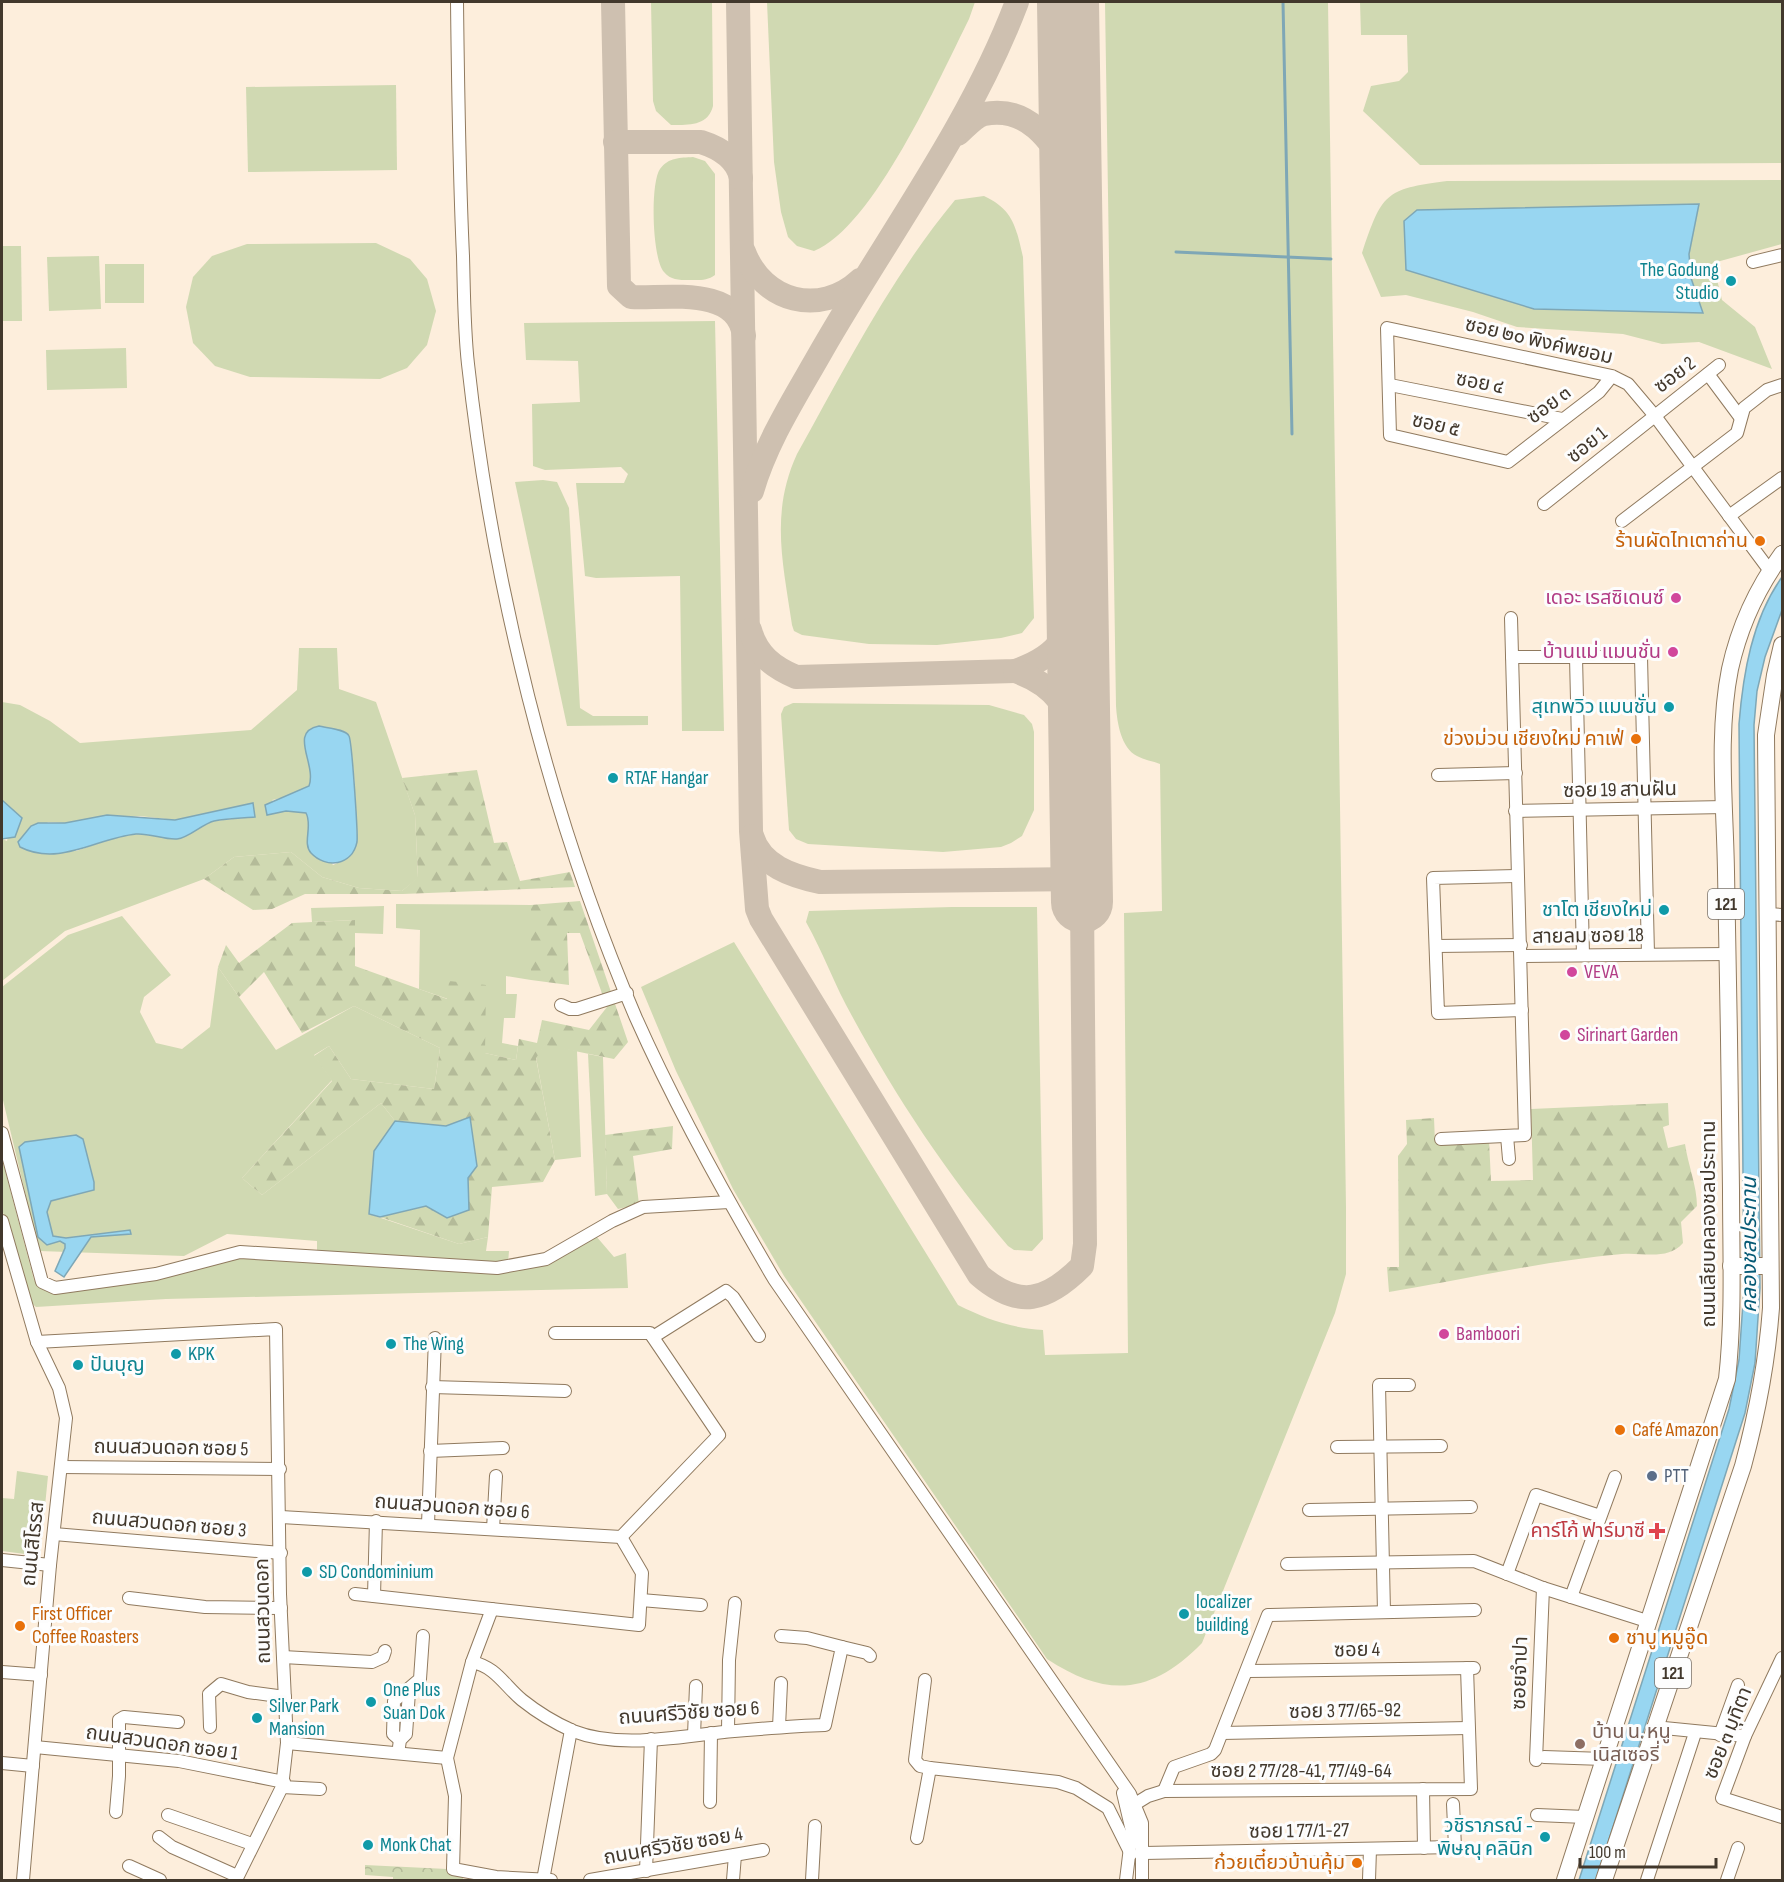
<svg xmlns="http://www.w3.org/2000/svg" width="1784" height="1882" viewBox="0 0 1784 1882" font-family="'Sofia Sans Condensed','Noto Sans Thai',sans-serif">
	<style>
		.green { fill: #d0d9b2; fill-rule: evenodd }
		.forest { fill: url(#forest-firs) }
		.park { fill: url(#park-crowns) }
		.water { fill: #98d6f1; stroke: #7ea7b6; stroke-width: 1.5 }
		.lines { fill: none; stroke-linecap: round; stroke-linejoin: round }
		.stream { stroke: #7ea7b6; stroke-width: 3 }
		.taxiway { stroke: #cec0b0; stroke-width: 24 }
		.runway { stroke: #cec0b0; stroke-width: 62 }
		.minor-casing { stroke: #907a5f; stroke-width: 14 }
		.major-casing { stroke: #907a5f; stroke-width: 18 }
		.minor { stroke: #fff; stroke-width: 12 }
		.major { stroke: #fff; stroke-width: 16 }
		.culture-dot { fill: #0f9aa8; stroke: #fdfdfd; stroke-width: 2 }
		.food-dot { fill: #e8710a; stroke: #fdfdfd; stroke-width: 2 }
		.hotel-dot { fill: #d1479c; stroke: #fdfdfd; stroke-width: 2 }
		.service-dot { fill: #5c6f8a; stroke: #fdfdfd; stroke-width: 2 }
		.health-dot { fill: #e0444e; stroke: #fdfdfd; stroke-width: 2 }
		.education-dot { fill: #8d6e63; stroke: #fdfdfd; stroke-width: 2 }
		.labels { text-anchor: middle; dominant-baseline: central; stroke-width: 6; stroke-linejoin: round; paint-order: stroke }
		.shield { fill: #fdfdfd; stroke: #7a736b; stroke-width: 1.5 }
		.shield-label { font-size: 18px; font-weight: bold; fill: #42382c }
		.culture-label { font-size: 20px; fill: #0d838f; stroke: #fdfdfd; text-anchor: start }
		.street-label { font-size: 20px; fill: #42382c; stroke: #fdfdfd }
		.food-label { font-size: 20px; fill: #c56008; stroke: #fdfdfd; text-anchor: end }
		.hotel-label { font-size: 20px; fill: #b23c85; stroke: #fdfdfd; text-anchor: start }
		.service-label { font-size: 20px; fill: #4e5e75; stroke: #fdfdfd; text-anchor: start }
		.health-label { font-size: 20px; fill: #be3a42; stroke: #fdfdfd; text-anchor: end }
		.education-label { font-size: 20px; fill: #785e54; stroke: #fdfdfd; text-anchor: start }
		.water-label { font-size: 21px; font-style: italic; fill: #065a75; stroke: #fdfdfd }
	</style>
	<defs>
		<pattern id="forest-firs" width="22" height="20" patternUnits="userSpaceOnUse" patternTransform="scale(1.5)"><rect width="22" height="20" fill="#d0d9b2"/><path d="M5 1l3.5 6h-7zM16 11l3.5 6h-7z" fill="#b4bb99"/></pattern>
		<pattern id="park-crowns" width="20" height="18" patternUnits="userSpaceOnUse" patternTransform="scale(1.5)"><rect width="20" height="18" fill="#d0d9b2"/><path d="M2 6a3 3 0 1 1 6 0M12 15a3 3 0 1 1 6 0" fill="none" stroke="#b4bb99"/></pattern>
	</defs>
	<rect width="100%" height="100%" fill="#fdeedc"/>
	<g class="green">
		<path d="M651,2h61l1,104c-5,20 -24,19 -42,19l-15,-14 -3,-10z"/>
		<path d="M767,2h208l-6,17c-29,58 -96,209 -155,232l-17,-5 -9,-9 -7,-25 -7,-50z"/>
		<path d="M1105,2h223l18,1205v67l-11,39 -133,330c-50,51 -94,56 -155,16l-263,-383 -51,-87 -57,-118 -35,-84 93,-45 224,363c28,14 53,23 85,25l2,25 83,-2 -4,-440 38,-2 -2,-147c-7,-3 -16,-4 -23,-8 -16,-8 -20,-34 -21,-50z"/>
		<polygon points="1360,2 1782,2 1782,163 1420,165 1363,111 1371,86 1399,81 1408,72 1407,35 1361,35"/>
		<polygon points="396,85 397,170 248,172 246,87"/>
		<path d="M693,157l12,4 10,13v101c-8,6 -16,5 -26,5 -11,0 -18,0 -25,-8 -12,-13 -14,-89 -4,-103 9,-12 20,-11 33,-12z"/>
		<path d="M1782,180v64l-69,19 9,37 33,27 17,42 -73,-27 -37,2 -39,-10 -106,-7 -44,-15 -67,-17 -25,2 -19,-44c20,-59 22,-64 85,-72zM1698,204l-9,50 2,24 11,35 -168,-4 -128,-39 -2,-48z"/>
		<path d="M984,196c30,14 32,32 39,61l11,361 -12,15 -21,5 -64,7 -68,-1 -67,-9 -8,-4 -2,-6c-9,-62 -22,-112 5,-171 48,-86 94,-177 158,-254z"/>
		<polygon points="376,243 410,259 427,279 436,311 427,345 407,368 380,379 250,377 215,366 193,343 186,307 193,277 212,256 247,244"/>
		<polygon points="2,246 21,246 22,321 2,321"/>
		<polygon points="99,256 101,309 49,311 47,257"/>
		<rect x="105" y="264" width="39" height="39"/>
		<polygon points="715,321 724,731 682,731 680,576 596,578 585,576 576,483 624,483 628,474 621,467 545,470 533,466 532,404 580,402 578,361 526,360 524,323"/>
		<polygon points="126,348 127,388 47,390 46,350"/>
		<polygon points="543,480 557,482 569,508 580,708 593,716 648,716 648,725 567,726 515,482"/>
		<path d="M299,648h38l2,41 37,13 39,113 3,63 -16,13 -43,-3 -37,-11 -31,-25 -57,5 -30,22 -139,52 -63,50v-142l5,2 6,-28 -11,-13v-98l18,3 30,16 30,22 171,-13 46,-40zM319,726l25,5 5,6 5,37 3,59 -5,20 -8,7 -11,5 -24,-35v-10l-3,-7 -20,-2 -14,-11 18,-4 19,-10 3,-9 -3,-14zM253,803l2,14 -42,4 -35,18 -40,-5 -18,2 -44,15 -29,-29 18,1 75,-7 35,4z"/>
		<polygon points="793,703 989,705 1024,715 1032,724 1034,732 1034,810 1022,836 1011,843 1001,847 943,852 808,844 796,839 789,830 781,714 784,707"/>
		<polygon points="396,904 531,905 531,980 506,976 506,994 517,994 515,1018 504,1018 502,1043 518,1046 516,1060 485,1053 448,999 419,989 420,930 396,928"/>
		<polygon points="384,906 383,934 355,933 355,920 312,922 311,908"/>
		<path d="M952,907h85l6,332 -11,12 -18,-1 -6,-4c-60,-70 -112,-149 -156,-230 -17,-30 -29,-64 -46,-94l3,-11z"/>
		<polygon points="122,916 171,975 144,997 140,1012 156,1043 182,1049 210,1027 218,967 276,1050 354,1006 440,1048 434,1089 351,1079 329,1046 314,1055 332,1080 242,1178 262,1195 381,1103 395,1121 374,1151 369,1214 459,1244 488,1237 486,1251 509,1251 508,1263 317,1251 317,1241 227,1234 184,1256 39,1251 2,1096 2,987 68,935"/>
		<polygon points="545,1044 577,1051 581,1157 555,1160 536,1057"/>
		<polygon points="588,1054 603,1057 607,1194 595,1196"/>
		<polygon points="2,1159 34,1280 43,1289 225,1257 501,1271 596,1236 614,1257 626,1253 628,1288 166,1299 36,1307 28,1300 2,1209"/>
		<polygon points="17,1471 48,1476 40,1556 2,1551 2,1498 14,1499"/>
	</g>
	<g class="forest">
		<polygon points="477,770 494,843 507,842 520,881 570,872 575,887 403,894 305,894 272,909 253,910 204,879 234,857 291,852 322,877 359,888 402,891 418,877 415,815 402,778"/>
		<polygon points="580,901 628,1042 614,1059 545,1045 536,1058 555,1160 543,1182 492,1187 488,1237 459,1244 380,1217 427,1206 447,1218 468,1178 470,1117 446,1126 395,1121 381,1103 262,1195 242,1178 332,1081 314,1056 329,1046 351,1079 434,1089 440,1048 354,1006 302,1033 264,972 239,997 218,967 226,945 239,963 292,923 355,920 355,966 447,999 449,981 486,985 485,1053 516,1060 519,1039 537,1043 542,1020 589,1030 607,1007 580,933 567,933 569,985 531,980 531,905"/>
		<path d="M1668,1103l1,22 -6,2 5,21 17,-4c3,21 12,42 12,62l-16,16 2,21c-15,18 -41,9 -61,11 -78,7 -156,25 -233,38l-2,-25h12l-1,-111 9,-12 -1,-24 28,-2 1,24 54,-2 2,41 42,-1 -2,-71z"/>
		<polygon points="673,1126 672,1149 633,1156 639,1204 618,1209 607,1194 605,1135"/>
	</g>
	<polygon class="park" points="365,1865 447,1869 463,1874 463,1880 393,1880 393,1877 365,1875"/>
	<g class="water">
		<polygon points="1699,204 1689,254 1691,278 1703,313 1534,309 1406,270 1404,221 1417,210"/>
		<path d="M1782,577v33l-17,47 -8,34 -3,34 6,563 -5,75 -10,50 -149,467h-17l150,-471 10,-49 5,-72 -5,-564c4,-50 13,-105 43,-147z"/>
		<path d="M319,726c8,2 27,3 30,10 3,6 9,98 8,106 -5,24 -31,27 -46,11 -9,-10 2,-27 -5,-40l-20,-2 -19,4 -2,-10 44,-19c8,-22 -21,-54 10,-60z"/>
		<polygon points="2,800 22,818 15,837 2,839"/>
		<path d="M253,803l2,14c-13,1 -28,1 -41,4 -12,3 -25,17 -37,18 -13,1 -27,-6 -41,-5 -39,4 -77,33 -116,13l-2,-5 13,-16 7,-3h27l42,-8 68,5z"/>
		<polygon points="470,1117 477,1166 468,1178 469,1210 447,1218 426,1206 380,1217 369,1214 374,1151 395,1121 446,1126"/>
		<polygon points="76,1135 83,1139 94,1182 94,1190 51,1201 47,1212 53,1236 66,1238 130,1230 131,1234 91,1237 64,1277 55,1271 65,1248 65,1244 60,1241 47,1245 38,1237 19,1147 25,1142"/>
	</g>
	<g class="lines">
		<g class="stream">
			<polyline points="1283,2 1292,434"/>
			<polyline points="1176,252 1331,259"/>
		</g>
		<g class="taxiway">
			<path d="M613,2l6,284 12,11c34,2 107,-12 113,39"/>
			<path d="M738,2l13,829 6,78 4,10 218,356c40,35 68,26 103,-9l3,-22 -3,-342"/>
			<path d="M958,134c7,-6 17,-18 26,-20 45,-9 67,28 87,60"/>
			<path d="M615,142h86c19,6 36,16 40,36"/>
			<path d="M744,252c19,50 76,65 116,28"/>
			<path d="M752,491c15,-51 44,-95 70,-141 66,-115 148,-224 195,-348"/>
			<path d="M750,630c7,25 23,37 46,47l219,-6c47,-16 54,-36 62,-82"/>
			<path d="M1015,671c41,14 56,39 65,80"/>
			<path d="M752,836c9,30 40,40 68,46l262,-3"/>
		</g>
		<polyline class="runway" points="1068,2 1082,902"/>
		<defs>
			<g id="minor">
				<path d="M457,2c1,84 2,169 6,254 1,36 1,72 5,108 24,218 81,452 168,654 40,90 88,176 138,261l356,515 12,29v57"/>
				<polyline points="1753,262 1782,255"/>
				<polyline points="1708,374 1740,417"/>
				<polyline points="1612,376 1599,392 1508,462 1390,435 1387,328 1612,376 1628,384 1655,416 1770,571"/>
				<polyline points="1390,385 1562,419"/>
				<polyline points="1544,504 1719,365"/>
				<polyline points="1729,516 1782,478"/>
				<polyline points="1622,521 1737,433 1744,408 1767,390 1782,385"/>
				<polyline points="1512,657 1641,657 1648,954"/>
				<polyline points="1576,657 1583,955"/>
				<polyline points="1438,775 1516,773"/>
				<polyline points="1515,811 1725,807"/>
				<polyline points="1516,876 1433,878 1438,1013 1522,1010"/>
				<polyline points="1768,914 1782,915"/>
				<polyline points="1436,946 1521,945"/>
				<polyline points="1521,956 1727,954"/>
				<polyline points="561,1005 570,1009 577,1009 627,993"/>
				<polyline points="2,1133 42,1282 55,1288 156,1274 240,1252 497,1268 546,1259 612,1221 643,1207 729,1202"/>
				<polyline points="1507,1136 1509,1159"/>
				<polyline points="1441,1139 1525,1135 1511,618"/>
				<polyline points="2,1221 37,1342 59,1388 66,1418 50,1565 23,1880"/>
				<polyline points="555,1333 650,1333 719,1435 621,1537"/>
				<polyline points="653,1337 726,1291 733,1297 759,1336"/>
				<polyline points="37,1342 276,1329 280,1594 287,1743 282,1787 236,1880"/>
				<polyline points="432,1387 565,1391"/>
				<polyline points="1337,1447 1441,1446"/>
				<polyline points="430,1451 503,1448"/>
				<polyline points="61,1467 280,1469"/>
				<polyline points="1309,1510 1471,1507"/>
				<polyline points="281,1517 621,1537"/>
				<polyline points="428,1524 435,1338"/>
				<polyline points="493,1529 496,1476"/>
				<polyline points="54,1534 281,1553"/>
				<polyline points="2,1560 50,1565"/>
				<polyline points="1287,1564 1474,1561 1543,1588 1650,1622"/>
				<polyline points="1507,1574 1536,1495 1600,1516"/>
				<polyline points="355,1594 639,1625 642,1573 621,1537"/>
				<polyline points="374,1596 376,1521"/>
				<polyline points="1571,1597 1615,1477"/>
				<polyline points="129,1598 205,1607 281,1608"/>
				<polyline points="641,1600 701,1605"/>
				<polyline points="492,1609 472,1662 447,1758 455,1796 453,1869 496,1877 551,1880"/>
				<polyline points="1384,1612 1379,1385 1409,1385"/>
				<polyline points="842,1647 867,1653 870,1656"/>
				<polyline points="283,1657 372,1662 383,1657 385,1651"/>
				<polyline points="1782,1658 1745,1736 1722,1798 1782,1817"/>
				<path d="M472,1662c24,5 32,23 50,38 15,12 33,23 51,31 46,18 103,6 151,1 34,-3 67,-6 101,-7l17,-78 -35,-9 -26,-2"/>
				<polyline points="1248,1671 1474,1668"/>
				<polyline points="2,1672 41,1675"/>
				<polyline points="925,1680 915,1760 920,1766 930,1768"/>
				<polyline points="210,1727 209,1694 221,1684 248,1692 285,1697"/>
				<polyline points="779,1727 781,1683"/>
				<polyline points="1654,1727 1745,1736"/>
				<polyline points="728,1731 729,1660 735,1603"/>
				<polyline points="1222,1733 1468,1728"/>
				<polyline points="694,1735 696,1686"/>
				<polyline points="1720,1735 1738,1685"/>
				<polyline points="400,1740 393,1734 394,1701 420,1679 423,1636"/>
				<polyline points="287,1743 447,1758"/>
				<polyline points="35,1747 179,1761 284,1782"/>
				<polyline points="399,1747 400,1740 406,1734 409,1692"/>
				<polyline points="1544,1757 1604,1759"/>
				<polyline points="1536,1760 1543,1588"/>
				<polyline points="2,1763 33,1766"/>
				<polyline points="282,1787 320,1789"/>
				<polyline points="1423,1789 1424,1848"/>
				<polyline points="1164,1791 1174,1767 1211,1754 1215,1750 1268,1615 1475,1610"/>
				<polyline points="1123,1793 1132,1831 1126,1880"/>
				<polyline points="710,1802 711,1733"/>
				<polyline points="1135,1804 1148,1796 1164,1791 1471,1789 1467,1668"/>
				<polyline points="116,1812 119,1776 119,1720 124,1717 178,1722"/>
				<polyline points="168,1815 252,1844"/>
				<polyline points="1537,1815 1585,1817"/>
				<polyline points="159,1837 172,1847 237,1876"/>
				<polyline points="917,1838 930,1768 1058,1782 1076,1788 1108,1808 1131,1854"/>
				<polyline points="1144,1853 1455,1847 1453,1804"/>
				<polyline points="129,1866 160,1880"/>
				<polyline points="646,1871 651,1739"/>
				<polyline points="543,1880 571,1730"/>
				<polyline points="590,1880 763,1850"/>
				<polyline points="733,1880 735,1855"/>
				<polyline points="812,1880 815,1826"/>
				<polyline points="1369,1880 1370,1849"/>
				<polyline points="1647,1880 1695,1733"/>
				<polyline points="1727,1880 1738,1848"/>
			</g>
			<g id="major">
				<polyline points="1731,1266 1770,1266"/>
				<path d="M1565,1880l162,-501c7,-63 4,-127 4,-190 -1,-106 -3,-211 -5,-317 -1,-66 -9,-138 4,-203 9,-41 28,-82 52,-115"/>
				<path d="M1604,1880l139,-414c14,-52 24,-103 28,-158l-5,-573 9,-60 7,-30"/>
			</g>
		</defs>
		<use href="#minor" class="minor-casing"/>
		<use href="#major" class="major-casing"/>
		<use href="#minor" class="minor"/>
		<use href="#major" class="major"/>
	</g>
	<g class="culture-dot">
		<circle cx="1731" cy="281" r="6"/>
		<circle cx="1669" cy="707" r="6"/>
		<circle cx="613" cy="778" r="6"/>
		<circle cx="1664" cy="910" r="6"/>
		<circle cx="391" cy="1344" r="6"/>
		<circle cx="176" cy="1354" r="6"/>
		<circle cx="78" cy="1365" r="6"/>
		<circle cx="307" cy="1572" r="6"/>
		<circle cx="1184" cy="1614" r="6"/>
		<circle cx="371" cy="1702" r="6"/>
		<circle cx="257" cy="1718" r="6"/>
		<circle cx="1545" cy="1837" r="6"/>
		<circle cx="368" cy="1845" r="6"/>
	</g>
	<g class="food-dot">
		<circle cx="1760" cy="541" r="6"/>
		<circle cx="1636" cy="739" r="6"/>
		<circle cx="1620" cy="1430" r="6"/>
		<circle cx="20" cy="1626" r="6"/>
		<circle cx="1614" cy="1638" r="6"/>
		<circle cx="1357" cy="1863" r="6"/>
	</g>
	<g class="hotel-dot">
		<circle cx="1676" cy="598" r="6"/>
		<circle cx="1673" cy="652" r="6"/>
		<circle cx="1572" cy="972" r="6"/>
		<circle cx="1565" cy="1035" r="6"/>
		<circle cx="1444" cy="1334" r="6"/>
	</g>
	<circle class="service-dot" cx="1652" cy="1476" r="6"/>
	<path class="health-dot" d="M1654 1522h6v6h6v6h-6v6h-6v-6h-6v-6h6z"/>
	<circle class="education-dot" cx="1580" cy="1744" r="6"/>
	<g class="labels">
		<g class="shield">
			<rect x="1708" y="889" width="36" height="30" rx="4.5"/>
			<rect x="1655" y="1658" width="36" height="30" rx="4.5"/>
		</g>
		<g class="shield-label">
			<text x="1726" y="904">121</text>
			<text x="1673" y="1673">121</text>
		</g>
		<g class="culture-label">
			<text x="1719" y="270" text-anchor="end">The Godung<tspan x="1719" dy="23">Studio</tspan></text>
			<text x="1657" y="707" text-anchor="end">สุเทพวิว แมนชั่น</text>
			<text x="625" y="778">RTAF Hangar</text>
			<text x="1652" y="910" text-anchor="end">ชาโต เชียงใหม่</text>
			<text x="403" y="1344">The Wing</text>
			<text x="188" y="1354">KPK</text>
			<text x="90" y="1365">ปันบุญ</text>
			<text x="319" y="1572">SD Condominium</text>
			<text x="1196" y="1602">localizer<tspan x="1196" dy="23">building</tspan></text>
			<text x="383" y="1690">One Plus<tspan x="383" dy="23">Suan Dok</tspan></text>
			<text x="269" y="1706">Silver Park<tspan x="269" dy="23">Mansion</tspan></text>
			<text x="1533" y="1826" text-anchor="end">วชิราภรณ์ -<tspan x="1533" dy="23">พิษณุ คลินิก</tspan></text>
			<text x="380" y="1845">Monk Chat</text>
		</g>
		<g class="street-label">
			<text transform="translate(1539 341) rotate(13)">ซอย ๒๐ พิงค์พยอม</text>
			<text transform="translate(1675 375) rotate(-38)">ซอย 2</text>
			<text transform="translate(1480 383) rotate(11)">ซอย ๔</text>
			<text transform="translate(1549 405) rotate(-37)">ซอย ๓</text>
			<text transform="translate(1436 425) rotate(13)">ซอย ๕</text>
			<text transform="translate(1587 445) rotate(-39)">ซอย 1</text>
			<text transform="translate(1620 790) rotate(-1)">ซอย 19 สานฝัน</text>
			<text transform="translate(1588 936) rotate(-1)">สายลม ซอย 18</text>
			<text transform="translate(1709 1224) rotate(-90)">ถนนเลียบคลองชลประทาน</text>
			<text transform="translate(171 1448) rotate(1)">ถนนสวนดอก ซอย 5</text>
			<text transform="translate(452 1507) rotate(4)">ถนนสวนดอก ซอย 6</text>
			<text transform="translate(169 1524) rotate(5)">ถนนสวนดอก ซอย 3</text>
			<text transform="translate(33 1544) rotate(-84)">ถนนสิโรรส</text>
			<text transform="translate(263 1611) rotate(-91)">ถนนสวนดอก</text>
			<text transform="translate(1357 1650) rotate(-1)">ซอย 4</text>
			<text transform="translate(1520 1673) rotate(-88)">ซอยจำปา</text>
			<text transform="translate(1345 1711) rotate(-1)">ซอย 3 77/65-92</text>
			<text transform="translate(689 1713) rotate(-4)">ถนนศรีวิชัย ซอย 6</text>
			<text transform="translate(1728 1733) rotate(-68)">ซอย ๓ มุทิตา</text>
			<text transform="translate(162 1743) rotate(8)">ถนนสวนดอก ซอย 1</text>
			<text x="1301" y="1771">ซอย 2 77/28-41, 77/49-64</text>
			<text transform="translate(1299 1831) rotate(-1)">ซอย 1 77/1-27</text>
			<text transform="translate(673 1846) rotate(-10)">ถนนศรีวิชัย ซอย 4</text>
		</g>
		<g class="food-label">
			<text x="1748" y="541">ร้านผัดไทเตาถ่าน</text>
			<text x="1624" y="739">ข่วงม่วน เชียงใหม่ คาเฟ่</text>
			<text x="1632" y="1430" text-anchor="start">Café Amazon</text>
			<text x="32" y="1614" text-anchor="start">First Officer<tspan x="32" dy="23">Coffee Roasters</tspan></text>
			<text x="1626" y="1638" text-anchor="start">ชาบู หมูอู๊ด</text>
			<text x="1345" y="1863">ก๋วยเตี๋ยวบ้านคุ้ม</text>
		</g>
		<g class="hotel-label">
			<text x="1664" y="598" text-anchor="end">เดอะ เรสซิเดนซ์</text>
			<text x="1661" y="652" text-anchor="end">บ้านแม่ แมนชั่น</text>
			<text x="1584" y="972">VEVA</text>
			<text x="1577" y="1035">Sirinart Garden</text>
			<text x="1456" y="1334">Bamboori</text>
		</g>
		<g class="service-label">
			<text x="1664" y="1476">PTT</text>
		</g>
		<g class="health-label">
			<text x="1645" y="1531">คาร์โก้ ฟาร์มาซี</text>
		</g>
		<g class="education-label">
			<text x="1592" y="1732">บ้าน น. หนู<tspan x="1592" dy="23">เนิสเซอรี่</tspan></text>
		</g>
		<g class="water-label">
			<text transform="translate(1749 1245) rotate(-90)">คลองชลประทาน</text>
		</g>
	</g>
	<rect width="1784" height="1882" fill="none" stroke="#42382c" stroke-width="6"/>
	<path d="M1580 1858v9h136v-9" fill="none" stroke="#42382c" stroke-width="3"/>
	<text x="1589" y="1858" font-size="18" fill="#42382c" stroke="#fdfdfd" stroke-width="4.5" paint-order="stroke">100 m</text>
</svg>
